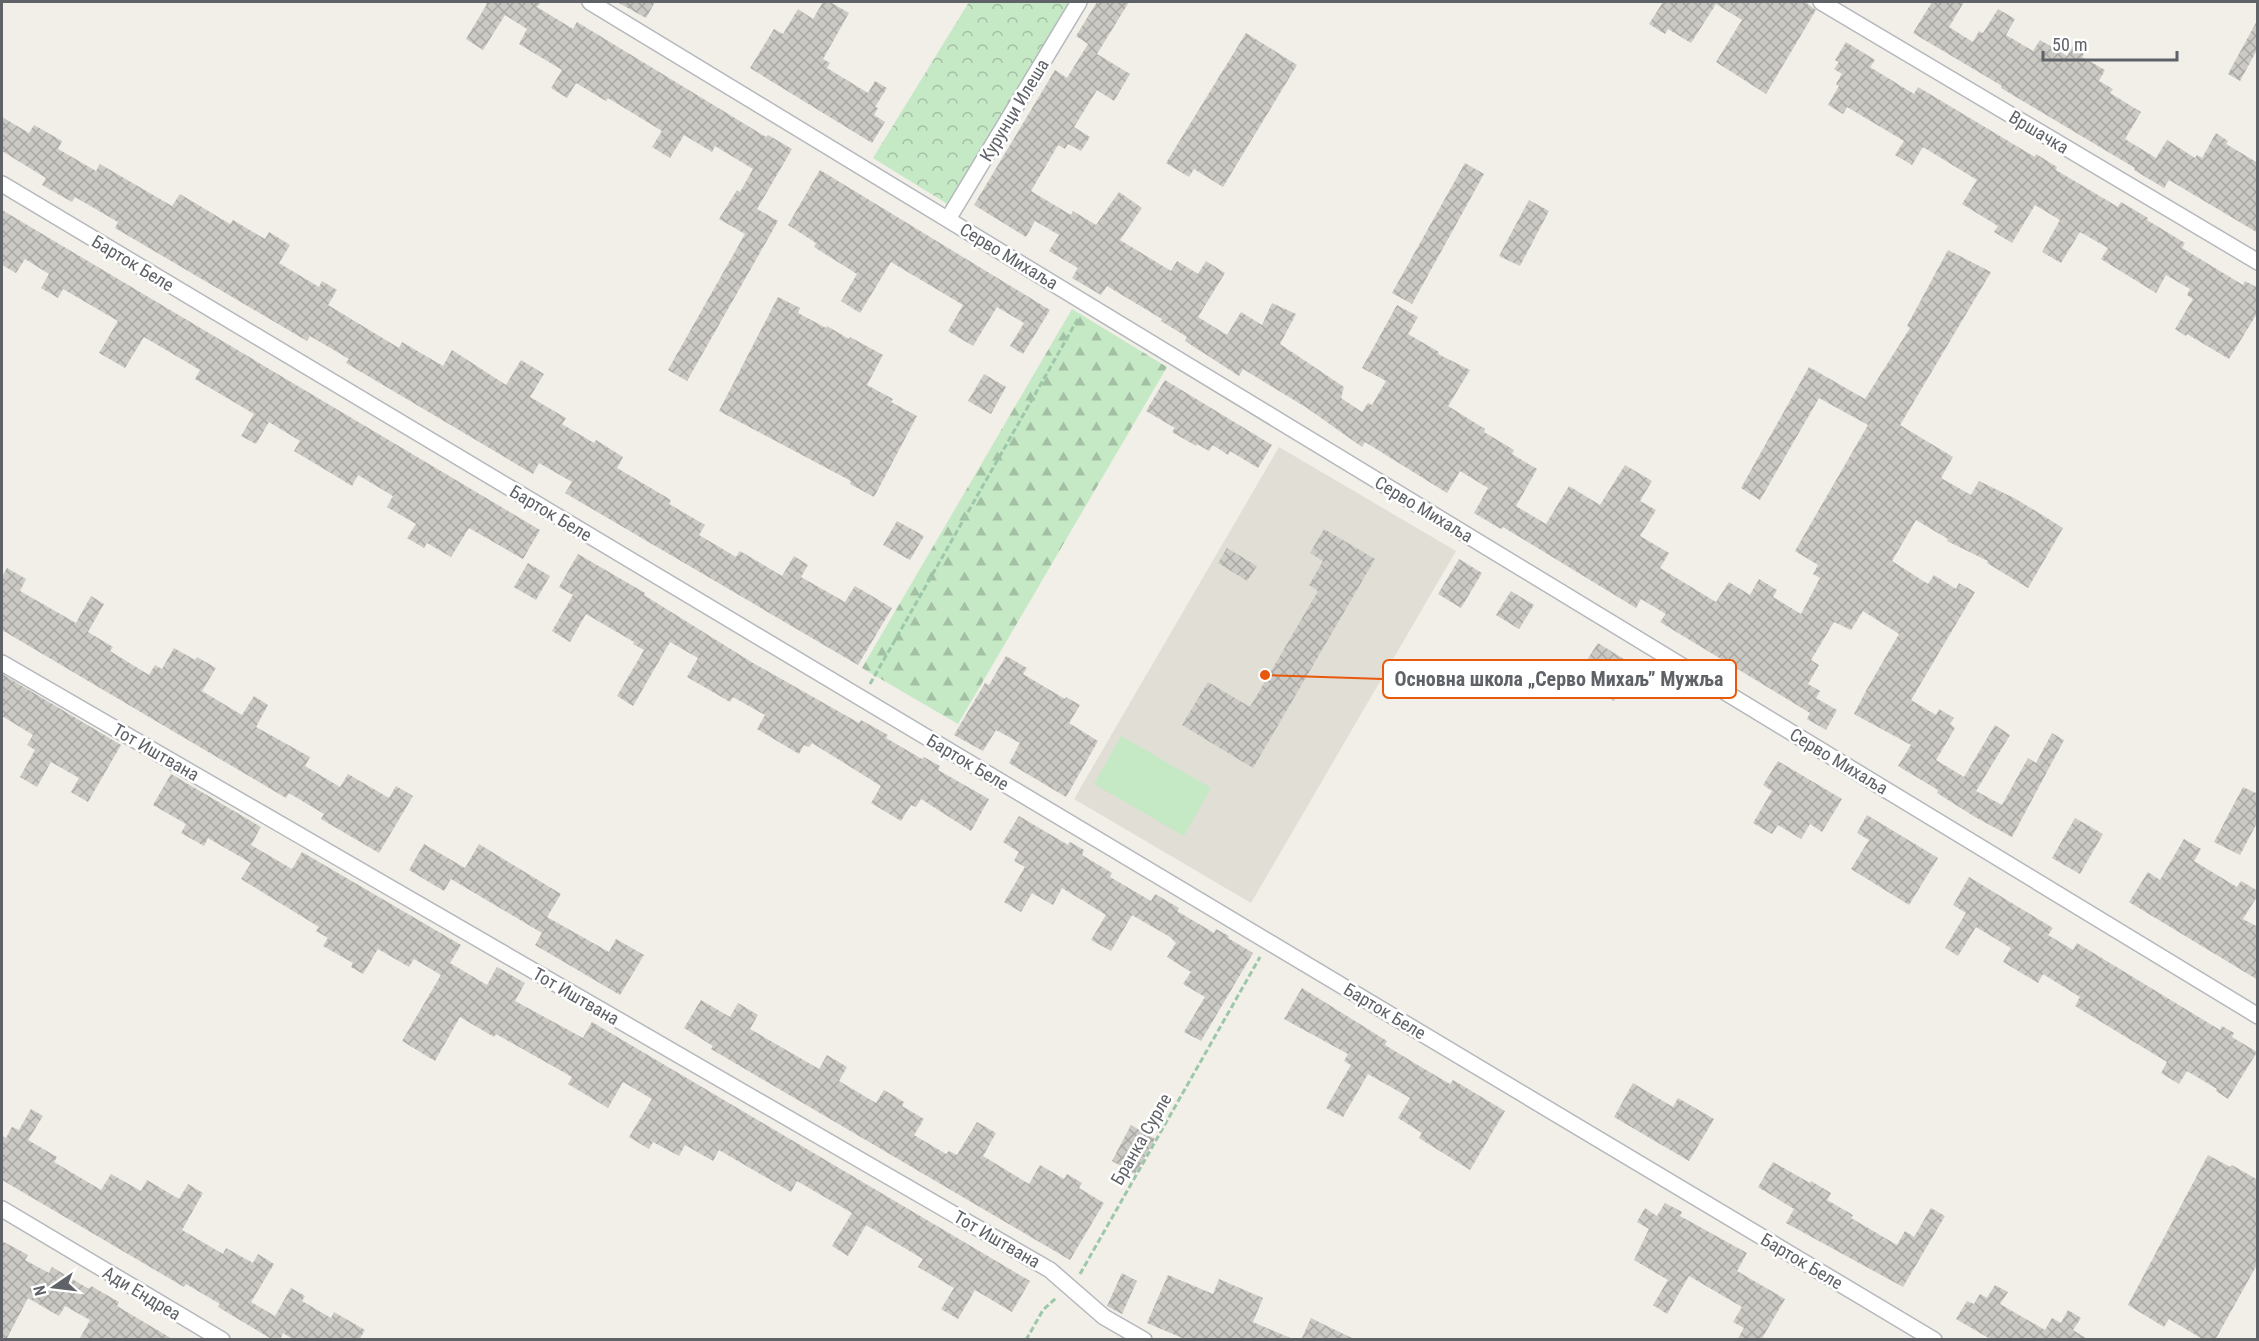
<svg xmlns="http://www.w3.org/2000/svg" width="2259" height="1341" viewBox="0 0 2259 1341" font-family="'Roboto Condensed',sans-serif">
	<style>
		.education { fill: #e1ded6 }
		.forest { fill: url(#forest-firs) }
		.park { fill: url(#park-crowns) }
		.pitch { fill: #c5e8c5 }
		.building { fill: url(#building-cross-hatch) }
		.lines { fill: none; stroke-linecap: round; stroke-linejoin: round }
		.minor-casing { stroke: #b5b8bc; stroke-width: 18 }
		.path { stroke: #9cc7a9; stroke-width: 3; stroke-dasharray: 6 3; stroke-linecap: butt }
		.minor { stroke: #fff; stroke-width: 15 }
		.labels { text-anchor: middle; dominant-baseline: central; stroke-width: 5; stroke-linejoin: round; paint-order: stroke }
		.street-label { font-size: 18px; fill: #5f6368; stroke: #fff }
		.leader { fill: none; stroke: #e8590c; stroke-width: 2 }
		.callout-dot { fill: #e8590c; stroke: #fff; stroke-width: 2 }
		.callout { fill: #fff; stroke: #e8590c; stroke-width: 2 }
		.callout-label { font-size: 20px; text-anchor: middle; font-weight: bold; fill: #5f6368 }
	</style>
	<defs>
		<pattern id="forest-firs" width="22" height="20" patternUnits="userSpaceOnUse" patternTransform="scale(1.5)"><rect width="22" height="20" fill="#c5e8c5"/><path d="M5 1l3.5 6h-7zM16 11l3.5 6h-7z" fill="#a3c0a4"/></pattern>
		<pattern id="park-crowns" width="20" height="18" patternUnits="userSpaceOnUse" patternTransform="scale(1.5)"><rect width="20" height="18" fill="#c5e8c5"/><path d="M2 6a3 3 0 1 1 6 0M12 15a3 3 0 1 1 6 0" fill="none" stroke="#a3c0a4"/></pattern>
		<pattern id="building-cross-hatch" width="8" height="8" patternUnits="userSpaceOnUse" patternTransform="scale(1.5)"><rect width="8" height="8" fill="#cccac5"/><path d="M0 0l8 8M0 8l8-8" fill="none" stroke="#a9a8a4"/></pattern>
	</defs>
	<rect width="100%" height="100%" fill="#f1efe8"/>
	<polygon class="education" points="1279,447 1456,551 1251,903 1074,799"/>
	<polygon class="forest" points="1072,309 1167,367 958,724 862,668"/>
	<polygon class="park" points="969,2 1073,2 949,205 873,158"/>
	<polygon class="pitch" points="1121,736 1211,788 1184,836 1094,784"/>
	<g class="building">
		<polygon points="483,2 541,2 537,7 573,29 577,22 766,137 768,135 792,149 757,209 778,221 687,381 668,370 745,234 719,219 737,190 740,192 753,169 715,146 712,152 684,135 670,158 652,147 662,131 608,98 606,101 576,83 567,98 551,88 562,70 519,44 527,29 505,15 483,50 466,39 487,4"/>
		<polygon points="617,2 655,2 646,18"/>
		<polygon points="823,2 830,2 849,13 823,59 830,63 827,68 868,93 875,81 887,88 875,107 878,108 874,115 885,122 872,143 750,68 774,29 783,34 798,9 813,19"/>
		<polygon points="1097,2 1129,2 1097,54 1130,74 1114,101 1097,90 1074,127 1090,137 1081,151 1068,144 1065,149 1058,145 1031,191 1071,215 1073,211 1096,225 1119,192 1142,208 1120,240 1171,271 1177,261 1198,274 1206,261 1225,273 1198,317 1227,335 1241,312 1262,325 1272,303 1296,314 1280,344 1344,387 1341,398 1362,412 1368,403 1372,405 1386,381 1362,368 1397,305 1418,317 1408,334 1439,352 1438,354 1470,370 1448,406 1485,429 1484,432 1514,450 1512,454 1537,469 1516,506 1546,524 1569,486 1600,505 1625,465 1652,481 1640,501 1656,510 1640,536 1669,553 1660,568 1716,602 1729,582 1750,595 1759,579 1777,590 1773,597 1801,614 1820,578 1813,574 1818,565 1795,551 1868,425 1819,398 1760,500 1741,488 1809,367 1865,399 1910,328 1907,326 1948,250 1991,272 1900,425 1953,457 1941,478 1971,495 1979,481 2016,499 2063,528 2028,588 1987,563 1988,561 1947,541 1948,539 1916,520 1892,561 1928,584 1934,575 1956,589 1959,583 1975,592 1911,700 1936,715 1939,709 1954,718 1950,724 1955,728 1936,760 1964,777 1995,725 2010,735 1976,791 2002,805 2028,758 2036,763 2052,733 2064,740 2012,837 1975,817 1937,793 1938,790 1898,766 1911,745 1854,714 1867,689 1899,634 1863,611 1851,630 1834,622 1811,660 1819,665 1808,684 1820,691 1816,698 1837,710 1826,730 1807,719 1810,713 1660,622 1666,614 1641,599 1636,608 1503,527 1501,529 1474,513 1488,488 1460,471 1447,493 1365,442 1362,447 1307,408 1243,369 1239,376 1185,341 1187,337 1161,321 1162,319 1107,286 1101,295 1072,278 1078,268 1049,251 1059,235 1035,221 1026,237 974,205 1055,70 1067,78 1088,44 1076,36"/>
		<polygon points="1663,2 1805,2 1816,10 1766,94 1716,62 1742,20 1716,4 1691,43 1668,29 1665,34 1649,24"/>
		<polygon points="1932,2 1964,2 1949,27 1973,42 1979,31 1983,33 1998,9 2015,19 2006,35 2033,51 2040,40 2067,56 2073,46 2084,53 2082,57 2105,70 2099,81 2113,89 2110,93 2141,112 2125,139 2156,158 2167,140 2195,158 2197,155 2202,158 2216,133 2228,141 2226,144 2258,163 2258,233 2169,180 2164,188 2134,170 2135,168 2001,88 2002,86 1913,33"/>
		<polygon points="2258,19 2258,48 2240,81 2228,74"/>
		<polygon points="1246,33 1297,65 1223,187 1194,169 1189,177 1166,163"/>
		<polygon points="1846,42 1875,60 1870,67 1914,94 1918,87 2035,157 2036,154 2057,167 2056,170 2118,207 2121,202 2148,218 2147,220 2185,243 2182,248 2243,285 2245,281 2258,288 2258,312 2229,359 2187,334 2186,336 2175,329 2193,299 2187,295 2190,289 2166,275 2156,293 2101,259 2108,248 2080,232 2061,263 2042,252 2060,220 2035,205 2012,243 1994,232 1998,226 1962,204 1977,180 1923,147 1912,165 1895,155 1904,141 1847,107 1843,114 1828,105 1839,86 1836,84 1842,74 1834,69 1839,62 1835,60"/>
		<polygon points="2,117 29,133 34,125 62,141 58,149 96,171 100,164 172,206 180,194 230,224 233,220 265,239 269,232 290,245 279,263 319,287 322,281 337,290 328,305 399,348 402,342 443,366 452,350 506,385 521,360 544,374 530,397 566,418 562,424 594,443 596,440 623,457 617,468 671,500 669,504 705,525 699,535 736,557 740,551 782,576 794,556 808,565 801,577 845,602 855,586 892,608 858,665 565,493 572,482 539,463 533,474 346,363 349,359 310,336 307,341 115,228 118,222 75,197 72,202 42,185 46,178 2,151"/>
		<polygon points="1465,163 1484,174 1412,304 1392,293"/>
		<polygon points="820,170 1050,310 1023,354 1010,346 1024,323 997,307 973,346 948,331 963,305 891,262 860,313 841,301 857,274 814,247 816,243 788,225"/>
		<polygon points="1529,200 1549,211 1520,266 1499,256"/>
		<polygon points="2,210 540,530 523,559 469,528 451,557 427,543 424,548 407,538 416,524 387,507 393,496 358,475 352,486 334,475 294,451 300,441 269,422 256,444 241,436 254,414 195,379 200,370 144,337 125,368 99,353 118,321 63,289 58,298 41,288 49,274 25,259 16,273 2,265"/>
		<polygon points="778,297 800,308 798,313 826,328 827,326 849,339 850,337 883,355 867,385 893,399 891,402 917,416 874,497 850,484 851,481 719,411"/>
		<polygon points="984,374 1006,387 991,414 968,401"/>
		<polygon points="1165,380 1272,445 1258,468 1230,451 1228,455 1213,445 1209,451 1197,444 1196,446 1172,432 1175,428 1146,411"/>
		<polygon points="897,521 924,536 910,560 883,545"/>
		<polygon points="1324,529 1375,559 1253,768 1182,725 1208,682 1250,707 1318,591 1309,585 1323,561 1310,553"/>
		<polygon points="1227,548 1257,566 1247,581 1218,563"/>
		<polygon points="578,554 645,593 644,595 753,663 859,723 861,720 888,735 886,738 922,759 924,757 940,766 938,770 989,799 971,831 921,799 916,807 911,805 901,821 871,803 881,786 812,743 809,747 804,745 799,754 757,729 765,715 733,697 730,702 687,677 698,658 670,642 633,706 617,696 644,650 633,644 634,642 586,614 570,642 552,631 573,595 559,587"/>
		<polygon points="1459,559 1482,573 1461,608 1438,594"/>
		<polygon points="528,563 550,576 536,600 514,587"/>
		<polygon points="7,568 26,579 20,591 76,623 91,596 104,604 88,632 113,647 110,651 149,675 155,665 162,669 174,648 195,660 197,657 216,668 202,691 242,715 254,696 268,705 256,727 310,757 305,766 340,787 348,774 389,798 396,786 413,796 379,853 321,819 324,814 289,793 286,798 2,630 2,577"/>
		<polygon points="1511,591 1534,605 1519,629 1496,615"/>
		<polygon points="1598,643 1635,666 1614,701 1597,690 1606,675 1585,663"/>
		<polygon points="1006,656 1027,668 1023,674 1065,699 1066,697 1080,705 1069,723 1098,741 1066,797 1009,763 1020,743 996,730 983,751 954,735 985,683 989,685"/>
		<polygon points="2,674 121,745 88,802 71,792 79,778 51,762 37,787 20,777 35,750 27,745 33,735 2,716"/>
		<polygon points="1778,761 1842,799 1822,832 1810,824 1801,839 1778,825 1772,834 1753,823 1772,791 1763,785"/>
		<polygon points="171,774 261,827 251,845 292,869 302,852 461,945 450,963 487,985 497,967 525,983 515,1001 583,1038 592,1022 1030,1281 1012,1312 975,1290 958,1319 941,1309 954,1288 918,1267 923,1259 866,1225 848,1256 832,1246 852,1213 797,1181 791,1192 719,1150 713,1161 685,1145 679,1156 653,1142 649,1149 629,1137 652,1099 623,1082 608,1108 568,1084 572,1077 496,1034 494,1037 460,1017 435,1061 402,1041 441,975 414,959 409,967 378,949 363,974 351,967 353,963 323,946 328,938 316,931 319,927 241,879 251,863 208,838 204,846 181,833 186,824 153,805"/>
		<polygon points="2243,787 2258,794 2258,821 2240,855 2214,842"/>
		<polygon points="1867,815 1938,858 1909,905 1851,869 1869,840 1857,833"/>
		<polygon points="1019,816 1068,845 1070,842 1084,850 1082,855 1112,873 1110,877 1151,901 1155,894 1179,908 1177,911 1214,933 1216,929 1229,936 1228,938 1253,953 1201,1041 1184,1032 1205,997 1183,984 1191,972 1167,957 1176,943 1170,937 1132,915 1111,951 1091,940 1106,915 1062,888 1053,905 1032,893 1021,912 1004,902 1025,867 1014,861 1019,852 1003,842"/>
		<polygon points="2075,818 2103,834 2080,874 2052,858"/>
		<polygon points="2184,839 2201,849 2194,861 2237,887 2241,881 2258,891 2258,895 2243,919 2258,927 2258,980 2129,902 2148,872 2160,880"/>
		<polygon points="424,844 465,868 479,844 561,894 547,917 609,952 616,939 644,955 620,995 535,945 542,933 451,879 444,891 409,870"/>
		<polygon points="1969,877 2053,928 2048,935 2073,950 2077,943 2220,1030 2222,1026 2234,1033 2232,1037 2257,1052 2228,1099 2216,1091 2217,1089 2187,1071 2179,1084 2161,1073 2167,1062 2075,1006 2080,997 2043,974 2038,983 2003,962 2011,948 1976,927 1958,956 1945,948 1966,913 1953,905"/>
		<polygon points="1302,988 1387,1041 1385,1045 1416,1064 1450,1084 1453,1080 1505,1111 1470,1170 1419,1138 1422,1133 1398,1118 1410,1098 1368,1074 1343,1117 1326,1108 1351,1065 1344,1061 1348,1054 1284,1019"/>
		<polygon points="701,1000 730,1017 738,1003 758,1015 750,1029 819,1069 827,1055 847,1067 839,1081 876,1103 884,1090 904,1102 902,1106 924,1119 914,1135 946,1154 949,1151 957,1155 977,1122 996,1133 983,1156 1029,1184 1040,1165 1064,1179 1067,1174 1082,1183 1079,1188 1104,1203 1070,1260 711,1049 713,1046 684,1028"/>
		<polygon points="1633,1083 1673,1107 1678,1098 1714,1119 1689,1161 1614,1117"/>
		<polygon points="31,1109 43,1116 28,1140 57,1157 54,1162 101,1190 111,1174 141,1191 147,1180 179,1199 188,1184 203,1193 182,1230 223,1254 226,1248 253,1263 258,1254 274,1264 251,1302 275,1316 291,1288 305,1296 302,1301 331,1318 334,1312 365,1330 359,1340 294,1340 283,1333 280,1340 273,1340 218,1307 220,1304 186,1284 184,1287 2,1180 2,1136 6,1138 12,1127 19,1130"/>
		<polygon points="1131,1125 1155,1139 1135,1174 1112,1161"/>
		<polygon points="2208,1155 2230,1167 2232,1165 2258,1180 2258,1263 2215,1340 2204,1340 2169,1319 2164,1327 2128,1305"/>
		<polygon points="1773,1162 1810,1183 1811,1181 1831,1193 1827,1200 1853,1215 1851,1218 1897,1245 1905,1231 1914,1237 1931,1208 1945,1216 1903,1287 1786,1223 1794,1209 1758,1187"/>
		<polygon points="1665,1203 1682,1212 1680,1216 1747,1253 1737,1271 1785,1299 1761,1340 1737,1340 1744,1328 1733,1322 1742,1307 1689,1276 1667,1314 1653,1305 1668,1280 1634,1260 1649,1229 1637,1222 1645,1208 1657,1216"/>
		<polygon points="2,1241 28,1255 25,1260 49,1273 52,1267 89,1289 91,1286 119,1302 117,1306 174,1340 79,1340 90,1320 65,1306 59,1316 28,1298 6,1340 2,1340"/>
		<polygon points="1122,1273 1137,1281 1122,1314 1107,1306"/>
		<polygon points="1168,1275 1213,1294 1219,1279 1263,1298 1253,1322 1295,1340 1187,1340 1147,1323"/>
		<polygon points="1995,1285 2008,1292 2000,1304 2045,1330 2052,1318 2061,1323 2068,1310 2081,1318 2073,1330 2089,1340 1992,1340 1956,1319 1967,1301 1974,1304 1980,1294 1987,1298"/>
		<polygon points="1311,1318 1329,1327 1356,1340 1301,1340"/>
	</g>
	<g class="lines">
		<defs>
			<g id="minor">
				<polyline points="590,2 2258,1016"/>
				<polyline points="1821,2 2258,262"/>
				<polyline points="2,184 1934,1340"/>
				<polyline points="948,219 1079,2"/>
				<polyline points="2,663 1050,1270 1104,1317 1144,1340"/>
				<polyline points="2,1209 222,1340"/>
			</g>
		</defs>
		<use href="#minor" class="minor-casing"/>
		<g class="path">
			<polyline points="870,684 1079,317"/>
			<polyline points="1080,1274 1260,957"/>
			<polyline points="1026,1340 1043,1310 1056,1298"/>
		</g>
		<use href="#minor" class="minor"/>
	</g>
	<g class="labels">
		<g class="street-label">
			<text transform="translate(1014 110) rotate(-59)">Курунци Илеша</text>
			<text transform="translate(2039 132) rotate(31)">Вршачка</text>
			<text transform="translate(1009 256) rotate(31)">Серво Михаља</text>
			<text transform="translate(133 263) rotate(31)">Барток Беле</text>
			<text transform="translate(1424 509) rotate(31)">Серво Михаља</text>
			<text transform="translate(551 513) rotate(31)">Барток Беле</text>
			<text transform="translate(156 752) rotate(30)">Тот Иштвана</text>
			<text transform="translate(1839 761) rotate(31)">Серво Михаља</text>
			<text transform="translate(968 762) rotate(31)">Барток Беле</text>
			<text transform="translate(576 996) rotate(30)">Тот Иштвана</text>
			<text transform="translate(1385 1011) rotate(31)">Барток Беле</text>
			<text transform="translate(1141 1139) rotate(-60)">Бранка Сурле</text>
			<text transform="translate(997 1239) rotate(30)">Тот Иштвана</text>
			<text transform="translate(1802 1261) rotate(31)">Барток Беле</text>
			<text transform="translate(142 1293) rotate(31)">Ади Ендреа</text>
		</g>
	</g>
	<path class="leader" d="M1265 675L1383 679"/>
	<circle class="callout-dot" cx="1265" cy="675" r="6"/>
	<rect class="callout" x="1383" y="660" width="353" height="38" rx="6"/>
	<g class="callout-label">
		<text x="1559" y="686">Основна школа „Серво Михаљ” Мужља</text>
	</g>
	<rect width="2259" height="1341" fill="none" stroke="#5f6368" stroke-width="6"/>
	<g transform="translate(54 1287) rotate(256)" stroke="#ffffff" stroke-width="4.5" paint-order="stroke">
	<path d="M0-4.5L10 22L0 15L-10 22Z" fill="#5f6368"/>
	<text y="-9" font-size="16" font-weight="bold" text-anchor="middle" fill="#5f6368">N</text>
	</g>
	<path d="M2043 51v9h134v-9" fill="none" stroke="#5f6368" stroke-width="3"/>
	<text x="2052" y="51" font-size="18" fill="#5f6368" stroke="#ffffff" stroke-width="4.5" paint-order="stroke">50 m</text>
</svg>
